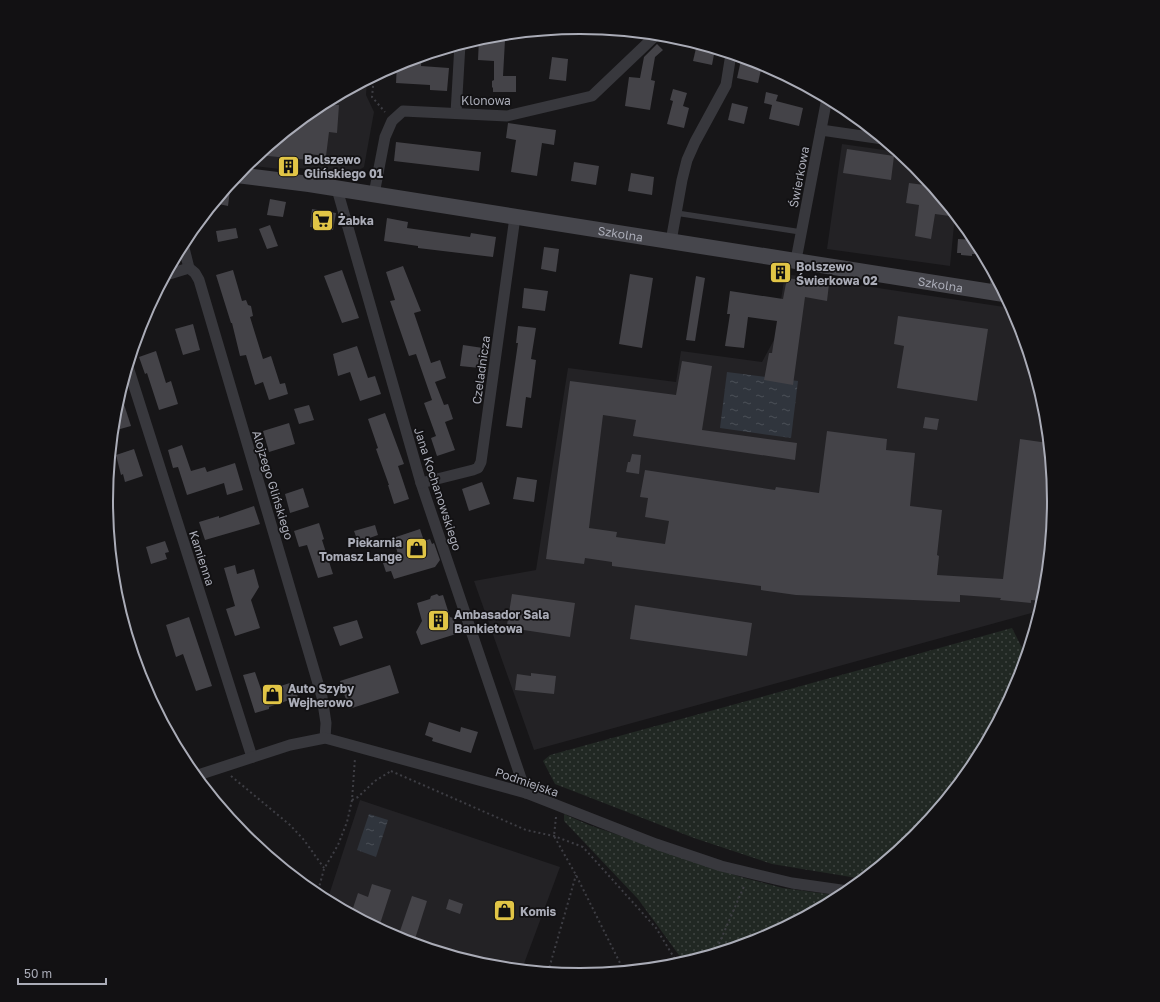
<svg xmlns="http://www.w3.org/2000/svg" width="1160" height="1002" viewBox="0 0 1160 1002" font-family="'Golos Text',sans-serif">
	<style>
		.built { fill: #232225 }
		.grass { fill: url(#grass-dots) }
		.water { fill: url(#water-ripples) }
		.building { fill: #444348 }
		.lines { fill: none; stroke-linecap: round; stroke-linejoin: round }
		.path { stroke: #3e3e44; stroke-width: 2; stroke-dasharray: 2 3; stroke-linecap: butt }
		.lane { stroke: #38383d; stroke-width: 5.5 }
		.street { stroke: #38383d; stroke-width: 11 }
		.secondary { stroke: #46464c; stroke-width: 16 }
		.labels { text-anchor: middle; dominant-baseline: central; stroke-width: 3.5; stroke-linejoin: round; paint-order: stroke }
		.street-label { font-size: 12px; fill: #aaacb7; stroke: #121113 }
		.poi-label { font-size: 12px; font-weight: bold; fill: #aaacb7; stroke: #121113; text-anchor: start }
		.rim { fill: none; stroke: #aaacb7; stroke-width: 2 }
	</style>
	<defs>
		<pattern id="grass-dots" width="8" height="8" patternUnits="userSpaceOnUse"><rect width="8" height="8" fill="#212823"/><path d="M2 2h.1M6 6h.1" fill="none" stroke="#3f4441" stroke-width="1.8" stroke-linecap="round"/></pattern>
		<pattern id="water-ripples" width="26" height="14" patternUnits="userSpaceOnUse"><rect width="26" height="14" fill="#30353d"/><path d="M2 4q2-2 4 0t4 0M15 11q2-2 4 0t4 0" fill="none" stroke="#4b5057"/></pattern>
	</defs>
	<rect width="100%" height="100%" fill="#171618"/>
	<g class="built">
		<polygon points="367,80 366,95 374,112 364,167 351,175 292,167 292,165 286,164 285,166 280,169 246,165 317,107"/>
		<polygon points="842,144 898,152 915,166 955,215 950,266 827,249"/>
		<polygon points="785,274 1011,308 1018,320 1045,409 1054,501 1045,594 1039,611 534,750 474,581 536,570 568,368 676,382 681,351 762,362 775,338"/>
		<polygon points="360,800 560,867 522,969 487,966 398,939 327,901"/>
	</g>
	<g class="grass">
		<polygon points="1012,628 1026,656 1018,683 974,765 915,836 863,879 772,864 694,838 555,784 543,761 550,755"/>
		<polygon points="564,814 589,825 741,877 783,888 842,896 761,939 684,962 638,899 564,821"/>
	</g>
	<g class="water">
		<polygon points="727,372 798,381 791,438 720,428"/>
		<polygon points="369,814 388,820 376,857 357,850"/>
	</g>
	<g class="building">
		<polygon points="479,39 505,40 503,76 516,76 516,92 493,92 493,88 492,87 492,81 494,80 494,61 478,60"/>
		<polygon points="657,44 663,50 655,57 651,80 655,81 650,110 625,106 629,77 640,78 644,57"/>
		<polygon points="697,44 715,49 712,65 693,61"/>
		<polygon points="422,56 421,66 449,68 447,91 430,90 430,85 396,83 397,64"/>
		<polygon points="552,57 568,59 566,81 549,79"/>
		<polygon points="741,60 762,65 758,83 737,78"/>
		<polygon points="673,89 687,93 683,106 689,108 684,128 667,124 673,101 670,100"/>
		<polygon points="766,92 778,95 776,101 803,108 799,126 769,119 772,105 764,103"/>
		<polygon points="332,99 331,105 339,105 337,133 329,132 326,156 309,154 309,160 258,155 292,127 298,127 298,122 317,107"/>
		<polygon points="732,103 748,107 744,124 728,120"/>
		<polygon points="508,123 556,130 554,145 542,143 537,176 511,172 516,140 506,138"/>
		<polygon points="396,142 481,152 479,171 394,161"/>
		<polygon points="847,149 894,156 891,180 843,173"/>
		<polygon points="574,162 599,166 596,185 571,181"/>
		<polygon points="631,173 654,177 652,195 628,191"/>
		<polygon points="231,182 228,206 214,203 219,198"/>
		<polygon points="909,183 932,186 957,217 935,214 931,239 915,236 919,205 906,203"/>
		<polygon points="270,199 286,202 283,217 267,215"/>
		<polygon points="312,209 336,213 333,230 310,227"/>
		<polygon points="387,218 408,222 407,228 470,237 471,233 496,237 493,257 418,248 418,246 384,241"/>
		<polygon points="270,225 278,246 267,249 259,229"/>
		<polygon points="236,228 238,238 218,242 216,231"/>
		<polygon points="958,239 975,240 977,243 976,254 972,254 972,256 961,255 961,253 957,253"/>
		<polygon points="544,247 559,249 556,272 541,269"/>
		<polygon points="403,266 421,311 414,313 431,363 440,360 446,378 435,382 444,405 448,404 453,419 445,422 455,450 437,456 431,438 436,436 424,403 432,400 416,354 409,356 390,301 395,300 386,272"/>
		<polygon points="233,270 242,301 246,300 248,305 251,306 253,316 250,317 263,359 271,356 280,384 285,383 288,394 269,400 263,382 255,385 246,355 240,356 232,323 231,323 216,275"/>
		<polygon points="342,270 359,318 342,323 324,276"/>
		<polygon points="630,274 653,278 642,348 619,344"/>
		<polygon points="696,276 705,278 695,341 686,340"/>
		<polygon points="787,278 829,284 827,301 805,297 793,385 764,380 769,353 772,353 777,321 748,317 744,348 725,346 730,314 727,314 730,291 783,299"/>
		<polygon points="524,288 548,291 545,311 522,308"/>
		<polygon points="898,316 988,329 977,401 897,388 904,346 894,344"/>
		<polygon points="193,324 200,350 183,355 175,329"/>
		<polygon points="518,326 536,328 531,359 536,360 531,398 526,397 522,428 506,426 518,343 516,343"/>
		<polygon points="463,345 483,348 480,368 460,366"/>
		<polygon points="357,346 368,378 375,376 381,394 360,401 350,372 338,376 333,354"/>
		<polygon points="156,351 166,383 171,381 178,404 159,410 147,373 145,374 139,357"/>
		<polygon points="682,361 712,366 702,430 797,443 795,460 633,436 636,420 603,415 589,528 617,532 616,537 665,544 669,521 645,517 648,498 640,497 645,470 775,490 776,487 819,493 827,431 887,439 886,450 915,453 910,506 942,510 937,555 939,556 937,575 1003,579 1020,439 1048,443 1054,501 1045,594 1043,601 1031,600 1031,603 1000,600 1001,598 960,595 960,602 796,595 761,590 761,586 612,566 612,562 585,558 584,564 546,559 570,381 676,395"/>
		<polygon points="120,392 131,426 113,431 115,408"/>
		<polygon points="309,405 314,420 299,424 294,409"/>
		<polygon points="385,413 404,464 398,466 409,499 394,504 388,485 389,485 376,449 378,448 368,419"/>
		<polygon points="925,417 939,419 937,430 923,428"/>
		<polygon points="289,423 295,444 269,452 263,431"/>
		<polygon points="182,445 191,471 205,467 207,472 235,463 243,490 227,495 224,483 187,495 178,467 173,468 168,450"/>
		<polygon points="134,449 143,476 125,482 123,474 121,475 116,455"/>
		<polygon points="632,454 641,455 639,474 626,472 628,462 630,462"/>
		<polygon points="517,477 537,480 534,502 513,499"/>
		<polygon points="482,482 490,504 469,511 462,489"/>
		<polygon points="303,488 309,507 290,513 285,494"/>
		<polygon points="254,506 260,524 205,540 199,522 219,516 219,518"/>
		<polygon points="319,523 324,539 322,540 333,574 318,578 307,545 299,547 294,531"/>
		<polygon points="375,525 378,535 358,542 354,531"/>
		<polygon points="420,529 424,541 430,539 432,544 434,543 440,560 435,567 394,579 391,571 386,572 383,563 388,562 387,558 398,554 393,538"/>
		<polygon points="165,541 169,552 165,553 167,559 151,564 146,547"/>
		<polygon points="235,565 237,574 254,569 259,587 251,600 260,628 235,636 226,609 235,606 224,568"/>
		<polygon points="437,594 439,596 443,595 450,617 453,618 455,624 454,627 456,634 421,645 416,632 422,621 417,603 430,599 431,596"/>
		<polygon points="512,594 575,603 570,637 517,629 517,627 507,625"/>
		<polygon points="635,605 752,623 747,656 630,639"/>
		<polygon points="189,617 212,686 196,691 183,654 176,657 166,625"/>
		<polygon points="357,620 363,638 340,646 333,627"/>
		<polygon points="390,665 399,693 349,709 340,681"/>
		<polygon points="255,672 262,692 293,682 298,697 269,707 269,709 255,713 243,675"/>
		<polygon points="531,673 556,676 554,694 515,690 517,674 531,676"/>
		<polygon points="429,722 460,732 461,727 478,732 471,753 432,741 433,738 425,735"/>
		<polygon points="372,884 391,890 380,924 359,918 351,914 358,893 368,897"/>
		<polygon points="412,896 427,901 415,939 399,934"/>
		<polygon points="449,899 463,904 460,914 446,909"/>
	</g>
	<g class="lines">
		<g class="path">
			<polyline points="374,76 372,97 385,112"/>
			<polyline points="391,771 526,830 554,836 583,847 656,928 678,964"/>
			<polyline points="231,776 290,825 304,840 324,868"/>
			<polyline points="352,800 358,797 375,781 391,771"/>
			<polyline points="556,817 554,836 576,875 624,971"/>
			<polyline points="317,895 324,869 338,845 347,822 352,800 355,758"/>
			<polyline points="715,953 745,884"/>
			<polyline points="548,972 576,875"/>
		</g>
		<g class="lane">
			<polyline points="676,213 801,232"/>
			<polyline points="395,937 421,946"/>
		</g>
		<g class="street">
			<polyline points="456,113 460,44"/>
			<polyline points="821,130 883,139"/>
			<polyline points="337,189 421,483 526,793"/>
			<polyline points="374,194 385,137 392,121 403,111 507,116 592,96 656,35"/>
			<polyline points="671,241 682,180 687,160 695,142 726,85 731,54"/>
			<polyline points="183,244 189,268 195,273 199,280 322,697 326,723 325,738"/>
			<polyline points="796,260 827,98"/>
			<polyline points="166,275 189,268"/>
			<polyline points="995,292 996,279"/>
			<polyline points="128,367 252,757"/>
			<polyline points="421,483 473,470 478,468 481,462 515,217"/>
			<polyline points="195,776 290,745 325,738 526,793 656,844 721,866 792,883 848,891"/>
		</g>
		<path class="secondary" id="s1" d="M237,175l72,9 695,110"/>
	</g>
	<defs>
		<symbol id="building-square" viewBox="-11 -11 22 22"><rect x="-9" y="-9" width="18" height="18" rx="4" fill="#e1c546" stroke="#121113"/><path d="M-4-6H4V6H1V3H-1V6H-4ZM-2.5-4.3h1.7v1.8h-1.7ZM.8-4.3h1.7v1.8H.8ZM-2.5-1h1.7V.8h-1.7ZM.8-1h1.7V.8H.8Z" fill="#111"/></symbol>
		<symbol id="supermarket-square" viewBox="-11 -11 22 22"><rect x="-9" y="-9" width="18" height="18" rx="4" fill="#e1c546" stroke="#121113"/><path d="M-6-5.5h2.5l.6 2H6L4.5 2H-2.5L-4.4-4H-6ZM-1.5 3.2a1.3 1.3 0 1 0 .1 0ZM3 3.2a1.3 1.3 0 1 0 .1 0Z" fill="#111"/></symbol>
		<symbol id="shop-square" viewBox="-11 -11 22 22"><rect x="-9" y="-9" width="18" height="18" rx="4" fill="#e1c546" stroke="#121113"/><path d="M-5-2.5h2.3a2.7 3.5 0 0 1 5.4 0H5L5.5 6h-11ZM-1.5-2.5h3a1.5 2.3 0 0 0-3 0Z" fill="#111"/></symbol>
	</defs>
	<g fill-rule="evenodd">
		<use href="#building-square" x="276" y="154" width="25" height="25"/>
		<use href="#supermarket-square" x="310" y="208" width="25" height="25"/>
		<use href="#building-square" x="768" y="260" width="25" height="25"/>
		<use href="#shop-square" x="404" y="536" width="25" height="25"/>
		<use href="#building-square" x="426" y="608" width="25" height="25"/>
		<use href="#shop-square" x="260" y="682" width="25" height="25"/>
		<use href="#shop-square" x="492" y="898" width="25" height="25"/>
	</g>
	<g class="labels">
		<g class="street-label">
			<text x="486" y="100">Klonowa</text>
			<text transform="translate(799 177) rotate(-79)">Świerkowa</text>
			<text stroke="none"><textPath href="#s1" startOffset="388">Szkolna</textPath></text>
			<text stroke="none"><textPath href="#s1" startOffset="712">Szkolna</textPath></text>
			<text transform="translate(481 370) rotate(-82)">Czeladnicza</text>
			<text transform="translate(273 485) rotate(73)">Alojzego Glińskiego</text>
			<text transform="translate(438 489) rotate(72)">Jana Kochanowskiego</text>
			<text transform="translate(202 558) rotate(72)">Kamienna</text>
			<text transform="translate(527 782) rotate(19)">Podmiejska</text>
		</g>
		<g class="poi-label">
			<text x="304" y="159">Bolszewo<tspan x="304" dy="14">Glińskiego 01</tspan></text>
			<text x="338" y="220">Żabka</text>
			<text x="796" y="266">Bolszewo<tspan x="796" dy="14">Świerkowa 02</tspan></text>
			<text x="402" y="542" text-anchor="end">Piekarnia<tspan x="402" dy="14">Tomasz Lange</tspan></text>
			<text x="454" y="614">Ambasador Sala<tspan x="454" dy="14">Bankietowa</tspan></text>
			<text x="288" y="688">Auto Szyby<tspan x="288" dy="14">Wejherowo</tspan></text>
			<text x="520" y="911">Komis</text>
		</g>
	</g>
	<path d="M0 0H1160V1002H0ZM113 501a467 467 0 1 1 934 0a467 467 0 1 1-934 0Z" fill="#121113" fill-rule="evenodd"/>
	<path class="rim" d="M113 501a467 467 0 1 1 934 0a467 467 0 1 1-934 0Z"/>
	<path d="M18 978v6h88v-6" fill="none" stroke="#aaacb7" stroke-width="2"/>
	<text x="24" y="978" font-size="12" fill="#aaacb7" stroke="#121113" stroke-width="3" paint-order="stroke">50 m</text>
</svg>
